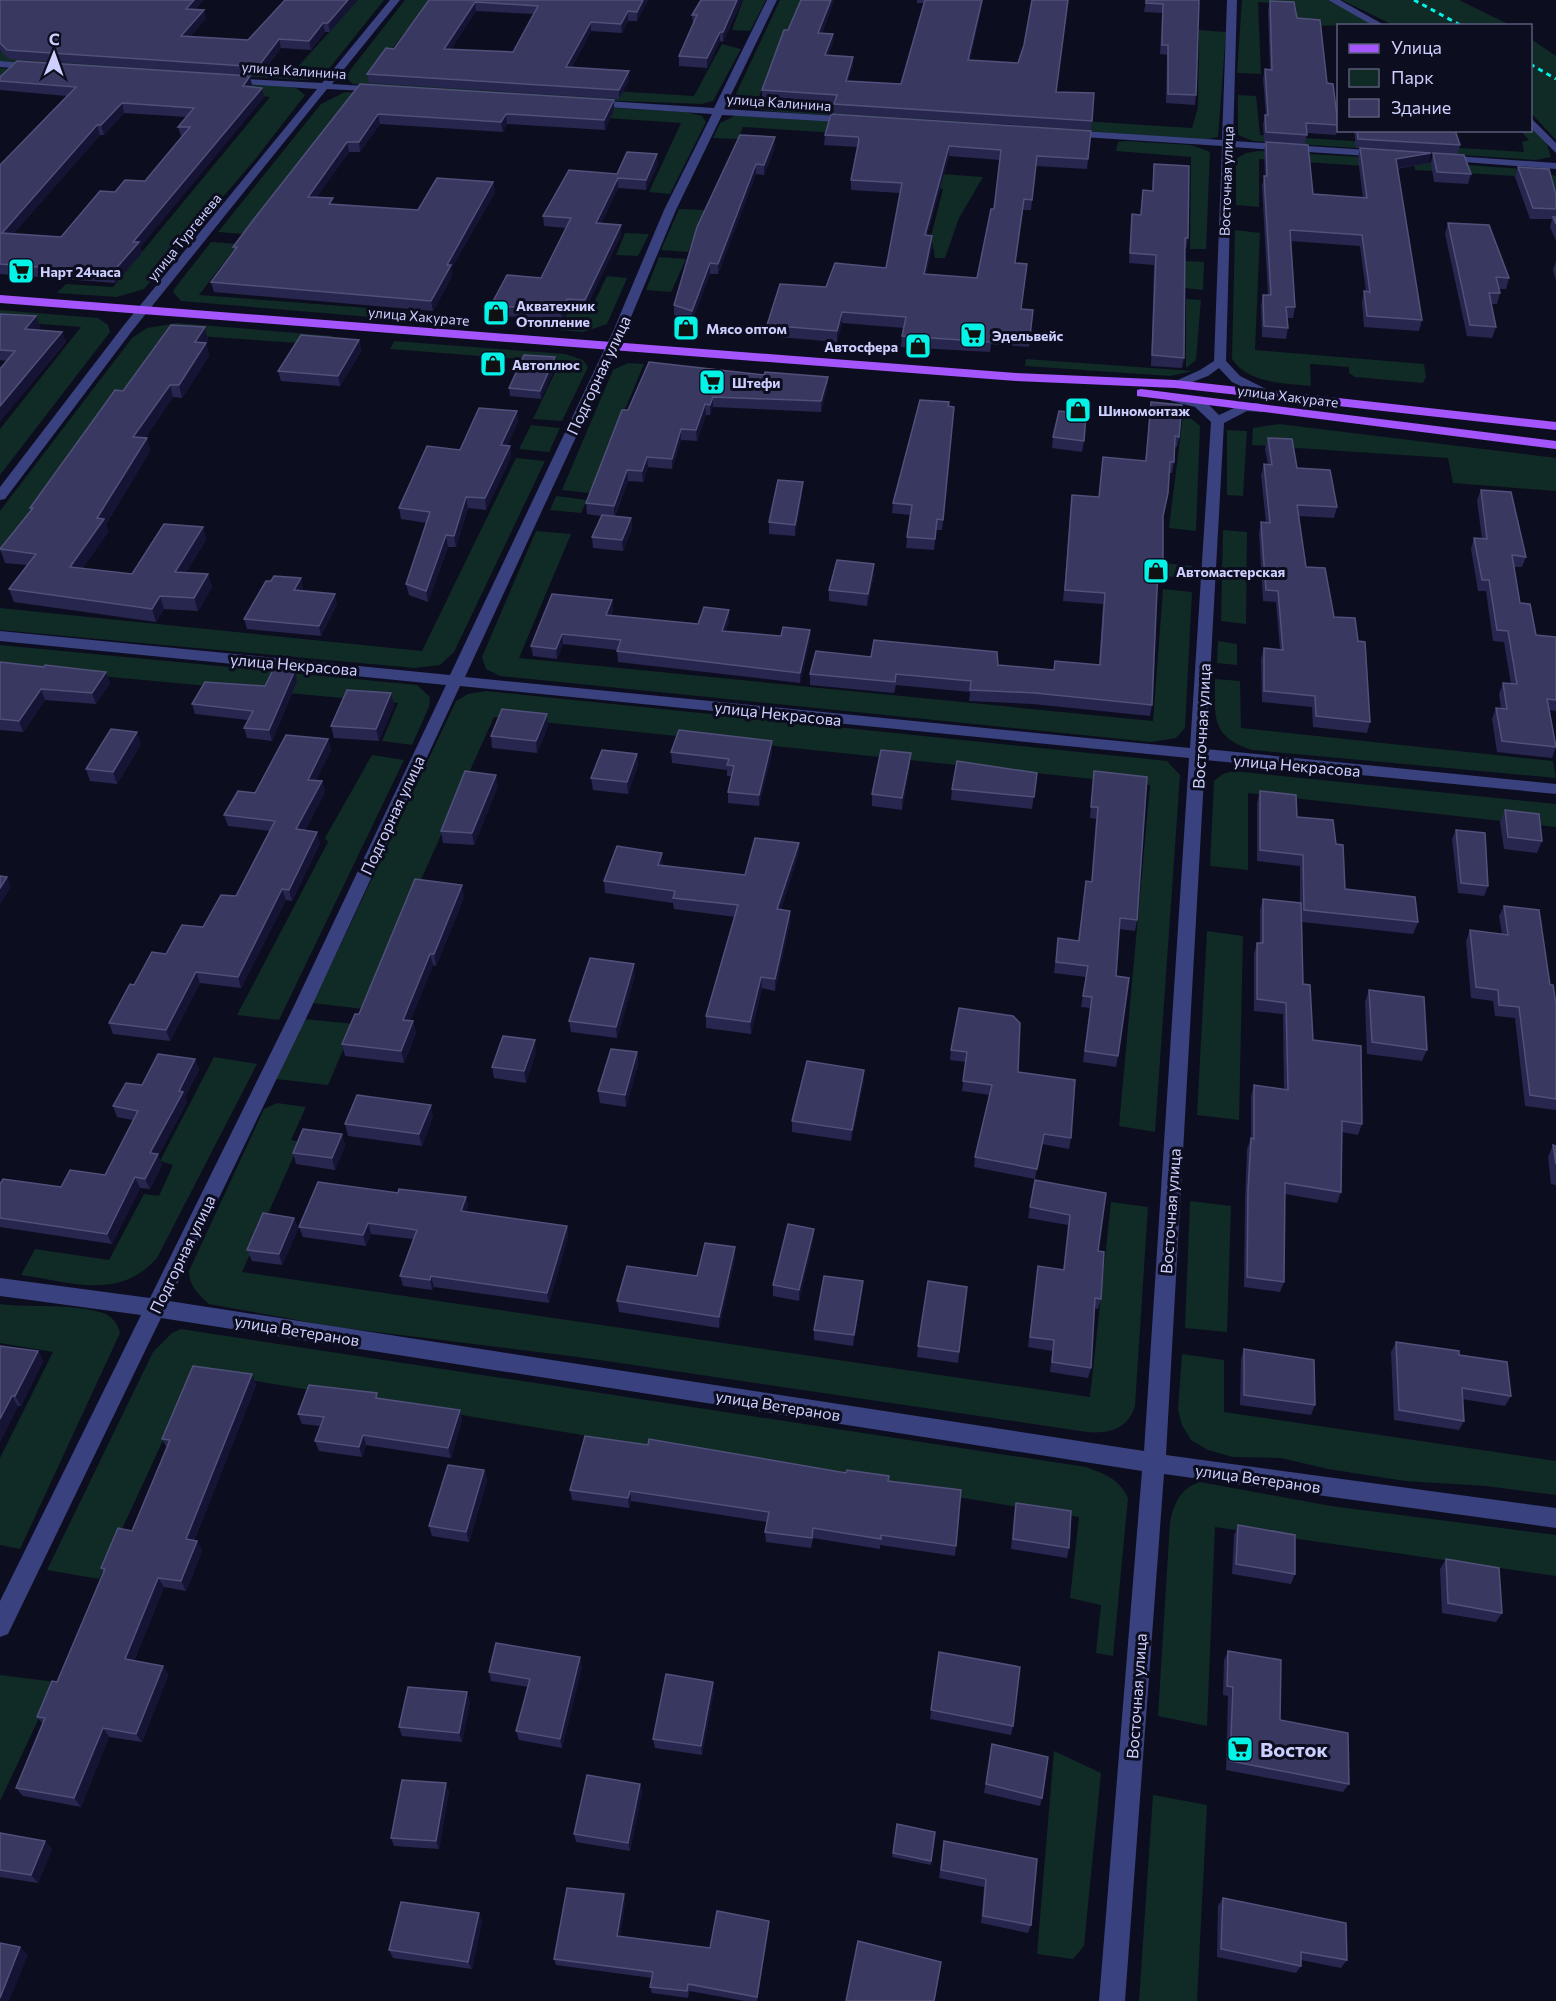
<svg xmlns="http://www.w3.org/2000/svg" width="1556" height="2001" viewBox="0 0 1556 2001" font-family="Commissioner,sans-serif">
	<style>
		.green { fill: #102a25 }
		.lines { fill: none; stroke-linecap: round; stroke-linejoin: round }
		.minor { fill: #39417e; fill-rule: evenodd }
		.major { fill: #a455fd; fill-rule: evenodd }
		.rail { stroke: #03f3e6; stroke-width: 3; stroke-dasharray: 5 4.5; stroke-linecap: butt }
		.wall { fill: #27264e; fill-rule: evenodd }
		.shaded-wall { fill: #151434 }
		.building { fill: #393861; stroke: #50507a; stroke-width: 1.5; fill-rule: evenodd }
		.labels { text-anchor: middle; dominant-baseline: central; stroke-width: 6; stroke-linejoin: round; paint-order: stroke }
		.far-street-label { font-size: 14px; fill: #cdcffe; stroke: #0d0d20 }
		.far-poi-label { font-size: 14px; font-weight: bold; fill: #cdcffe; stroke: #0d0d20; text-anchor: start }
		.street-label { font-size: 16px; fill: #cdcffe; stroke: #0d0d20 }
		.near-poi-label { font-size: 20px; font-weight: bold; fill: #cdcffe; stroke: #0d0d20; text-anchor: start }
	</style>
	<rect width="100%" height="100%" fill="#0d0d20"/>
	<g class="green">
		<polygon points="358,0 384,0 328,70 323,75 307,80 0,62 0,51 295,70"/>
		<polygon points="405,0 430,0 371,76 694,96 722,44 741,49 713,101 702,104 570,99 353,84 346,78 351,69"/>
		<polygon points="743,0 766,0 750,31 732,30"/>
		<polygon points="780,0 801,0 757,101 999,117 997,123 989,125 791,113 753,109 736,102 734,98"/>
		<polygon points="1242,0 1327,0 1376,25 1298,26 1296,5 1258,2 1261,74 1237,73"/>
		<polygon points="1342,0 1459,0 1510,25 1393,25"/>
		<polygon points="1199,30 1226,32 1218,137 1203,140 1033,127 1034,118 1192,128 1198,107"/>
		<polygon points="1531,39 1556,56 1556,140 1531,113"/>
		<polygon points="0,68 279,86 296,88 305,95 257,157 144,289 117,297 57,293 66,284 113,287 270,97 0,79"/>
		<polygon points="345,92 387,95 244,234 218,232 321,104"/>
		<polygon points="1238,95 1256,96 1260,135 1524,152 1522,142 1529,140 1521,131 1530,130 1531,124 1546,142 1551,157 1536,160 1253,141 1238,135"/>
		<polygon points="525,103 686,112 702,116 706,122 670,194 649,192 681,123 519,112"/>
		<polygon points="735,116 742,116 872,124 869,135 743,127 738,139 713,138 720,123"/>
		<polygon points="1125,141 1191,145 1210,152 1206,249 1190,249 1191,157 1116,151 1118,142"/>
		<polygon points="1259,151 1378,158 1380,167 1259,159 1259,207 1236,205 1236,159 1246,153"/>
		<polygon points="1414,161 1537,170 1556,176 1556,192 1547,178 1415,170"/>
		<polygon points="942,174 983,177 959,218 945,258 935,258 931,236 943,189 938,188"/>
		<polygon points="679,209 706,210 688,252 661,250"/>
		<path d="M1235,230l25,3 -5,117 169,14 2,13 -3,6 -68,-6 -6,-4v-6l-39,-3 1,22c-27,-3 -62,-2 -79,-27z"/>
		<polygon points="625,233 649,234 638,256 616,255"/>
		<polygon points="211,242 238,244 199,295 447,314 442,323 181,301 173,292 175,288"/>
		<polygon points="659,257 686,259 671,292 646,290"/>
		<polygon points="1185,261 1204,262 1203,290 1185,288"/>
		<polygon points="607,276 627,278 607,324 583,332 559,330 568,311 589,313"/>
		<polygon points="1186,299 1201,300 1196,360 1186,368"/>
		<polygon points="0,310 98,318 108,325 110,332 0,475 0,429 81,327 0,321"/>
		<polygon points="177,323 333,336 327,345 169,334 0,552 0,511 132,338 147,328"/>
		<polygon points="394,341 565,354 583,360 588,367 562,421 533,419 560,362 390,349"/>
		<polygon points="1026,359 1193,371 1170,376 1025,366"/>
		<polygon points="628,363 644,364 590,493 562,490 613,370"/>
		<polygon points="1183,415 1188,416 1200,426 1196,531 1169,528"/>
		<polygon points="1279,424 1556,458 1556,491 1453,483 1448,458 1252,445 1253,428"/>
		<polygon points="531,425 560,428 549,452 519,449"/>
		<polygon points="1227,430 1247,431 1243,496 1227,495"/>
		<polygon points="516,458 545,461 454,652 440,665 414,668 0,630 0,608 422,651"/>
		<polygon points="556,496 587,500 581,513 550,510"/>
		<polygon points="1223,530 1247,532 1246,624 1221,621"/>
		<polygon points="536,531 571,534 519,658 1153,721 1163,589 1192,592 1185,728 1176,738 1151,742 500,676 486,669 482,657"/>
		<polygon points="1165,563 1192,566 1191,579 1165,576"/>
		<polygon points="1218,641 1237,644 1237,665 1217,663"/>
		<polygon points="0,645 417,685 430,697 429,707 412,745 382,741 398,703 0,667"/>
		<path d="M1215,679l25,2 1,47 312,33 3,17 -304,-28c-42,-14 -37,-33 -37,-71z"/>
		<polygon points="486,691 1167,761 1180,775 1155,1132 1119,1126 1150,785 494,717 363,1009 313,1003 456,701 468,694"/>
		<polygon points="372,755 404,760 279,1020 237,1015 328,842 325,838"/>
		<polygon points="1233,771 1556,804 1556,827 1248,793 1248,870 1210,866 1214,781 1223,774"/>
		<polygon points="1207,931 1243,936 1239,1120 1197,1115"/>
		<polygon points="304,1019 354,1024 328,1085 276,1079"/>
		<path d="M214,1057l43,7 -100,194c-38,43 -86,24 -136,17l14,-26 74,11 35,-66 15,2 14,-31 -13,-4z"/>
		<path d="M277,1103l29,4 -15,33 9,2 -58,130 848,125 21,-195 37,5 -13,199c-7,23 -26,28 -48,26l-501,-74 -250,-31 -127,-23c-11,-10 -20,-18 -20,-33l75,-162z"/>
		<polygon points="1190,1201 1231,1206 1227,1332 1185,1328"/>
		<path d="M0,1304c33,4 71,-1 103,9 9,3 15,11 17,20l-100,216 -20,-4v-87l53,-106 -53,-9z"/>
		<path d="M181,1329l905,138c18,7 33,11 42,31l-15,158 -17,-3 5,-48 -31,-7 9,-81 -884,-146 -96,208 -52,-9 106,-218 19,-19z"/>
		<polygon points="1182,1354 1224,1360 1224,1412 1556,1461 1556,1495 1486,1486 1405,1481 1328,1469 1281,1458 1233,1457 1208,1450 1191,1440 1182,1425 1178,1410"/>
		<path d="M1200,1482l131,24 225,29v41l-341,-49 -8,199 -49,-10 12,-194c4,-18 10,-34 30,-40z"/>
		<polygon points="0,1675 56,1682 0,1801"/>
		<polygon points="1054,1751 1101,1773 1084,1946 1073,1959 1037,1954"/>
		<polygon points="1153,1795 1207,1805 1197,2001 1139,2001"/>
	</g>
	<g class="lines">
		<g class="minor">
			<polygon points="390,0 400,0 332,84 381,87 385,88 385,92 327,89 132,331 5,499 0,500 0,487 124,325 317,89 229,83 225,82 225,78 322,83"/>
			<path d="M767,0h10l-53,109 130,8 5,3 -5,3 -132,-8 -46,95 -50,119 -161,348 725,71 21,-326 -16,-15 -24,-6 -1,-3 6,-4 29,7 14,14c15,-7 35,-19 49,-7l-6,4 -15,-1 -23,12 -18,326 350,35v10l-351,-34 -39,695 390,53v20l-392,-54 -39,527h-26l43,-530 -981,-153 -153,316 -8,3v-36l141,-286 -141,-19v-18l150,20 143,-290 153,-323 -446,-44v-10l450,44 164,-346 50,-119 48,-96 -121,-8 -5,-3 5,-3 123,8zM460,686l729,72 -45,693 -975,-150 142,-293z"/>
			<polygon points="1227,0 1237,0 1233,141 1384,151 1389,154 1384,157 1232,147 1226,361 1240,376 1272,392 1272,398 1268,399 1232,382 1219,368 1208,376 1179,387 1175,388 1169,384 1200,370 1214,361 1222,146 1067,136 1062,133 1067,130 1222,140"/>
			<polygon points="1328,0 1340,0 1386,26 1374,26"/>
			<polygon points="0,61 36,64 41,67 36,70 0,67"/>
			<polygon points="1530,117 1556,143 1556,153 1530,127"/>
			<polygon points="1441,155 1556,163 1556,169 1437,160 1437,156"/>
		</g>
		<g class="major">
			<polygon points="0,295 1016,373 1175,380 1556,422 1556,430 1175,388 1016,381 0,303"/>
			<polygon points="1141,389 1556,441 1556,449 1137,396 1137,390"/>
		</g>
		<g class="rail">
			<polyline points="1414,0 1462,26"/>
			<polyline points="1530,64 1556,79"/>
		</g>
	</g>
	<g class="wall">
		<polygon points="0,0 204,0 195,9 206,18 190,37 248,40 285,0 357,0 330,32 325,32 311,50 281,48 260,76 9,59 0,50"/>
		<path d="M429,0h219l-11,21h-9l-6,12 -31,-2 -19,36 57,13 -10,19 -250,-16 -2,-9 27,-25zM476,11l58,3 -21,38 -62,-3z"/>
		<polygon points="701,0 742,0 723,42 720,41 707,68 679,66 679,56 693,24 692,15"/>
		<polygon points="801,0 834,0 822,33 833,34 833,43 828,55 853,57 853,66 848,81 901,84 924,3 917,3 917,0 983,0 970,60 1057,92 1094,93 1091,130 834,113 834,104 762,99 762,90"/>
		<polygon points="1146,0 1199,0 1196,95 1195,105 1166,103 1167,55 1160,54 1162,13 1144,12"/>
		<polygon points="1270,1 1297,18 1327,83 1338,125 1336,135 1307,133 1305,144 1264,142 1263,124 1265,115 1266,115 1263,79 1265,69 1270,70 1268,10"/>
		<path d="M250,76l2,10v1l10,1 2,9 -124,150 2,6 -27,30 -115,-9v-109l67,-69 -67,-6v-13zM124,113l63,4 -9,10 3,9h1l-37,45 -84,56 -48,-3 87,-99h4z"/>
		<polygon points="360,84 614,100 614,110 605,130 507,124 503,132 380,124 360,152 349,152 316,197 334,205 418,210 493,182 495,192 451,269 452,276 433,311 214,292 211,282 234,251 233,247"/>
		<polygon points="1354,130 1455,130 1460,145 1457,154 1471,174 1468,184 1434,182 1431,163 1433,153 1446,154 1356,148"/>
		<path d="M1091,131l-4,38 -51,-3 -5,44h-8l-8,53 7,46 11,1 -4,37 -38,-3 -1,8 -89,-5 1,-11 2,-8 -62,-5 -5,19 -70,-6v-11l59,-38 60,-19 14,-75 -49,-3v-10l6,-33 -33,-2 1,-10zM949,156l51,4 -6,49 -17,69 -51,-4 6,-28 -5,-11z"/>
		<polygon points="775,137 775,147 764,175 756,174 718,274 710,274 692,321 674,315 674,305 697,227"/>
		<polygon points="1266,142 1313,194 1363,198 1358,158 1360,148 1429,163 1397,169 1422,320 1419,331 1364,327 1362,302 1364,291 1366,292 1360,246 1290,241 1295,307 1293,318 1287,318 1288,328 1286,339 1262,337 1261,305 1263,295 1268,295 1262,186 1265,176 1264,152"/>
		<polygon points="658,164 646,190 618,188 601,224 621,235 585,310 568,309 562,321 493,315 491,305 541,278 566,228 544,226 543,216 617,174"/>
		<polygon points="1154,164 1188,238 1186,249 1185,249 1184,358 1182,368 1151,366 1154,265 1129,263 1132,214 1140,215 1143,190 1152,191"/>
		<polygon points="1518,167 1556,195 1556,241 1550,227 1552,219 1530,219 1515,177"/>
		<polygon points="1448,223 1509,278 1506,289 1499,289 1500,293 1497,304 1491,304 1496,327 1492,338 1467,336 1445,234"/>
		<polygon points="1556,261 1556,281 1553,270"/>
		<polygon points="0,314 36,316 40,327 37,330 62,332 66,342 0,421 0,369 7,361 0,360"/>
		<polygon points="205,327 208,340 206,343 209,356 182,398 173,397 145,438 147,438 150,451 106,524 108,532 82,569 132,574 203,527 206,540 186,572 208,574 212,587 198,611 164,609 156,622 14,602 9,589 27,565 5,563 0,549 31,510 30,508 123,391"/>
		<polygon points="359,340 361,351 340,386 281,381 278,371"/>
		<polygon points="555,357 556,365 541,399 510,396 509,388"/>
		<polygon points="764,375 828,377 827,388 821,412 713,407 710,415 706,415 697,441 681,440 672,469 648,467 643,482 628,481 615,516 631,518 632,529 623,551 593,548 592,537 601,516 587,514 586,503 628,410"/>
		<polygon points="949,402 949,406 954,407 942,530 936,530 934,550 906,548 910,515 892,513 893,503"/>
		<polygon points="1151,402 1179,437 1177,447 1174,447 1174,462 1172,473 1169,473 1163,518 1163,567 1161,578 1157,578 1152,705 1150,716 1033,704 969,701 970,692 896,685 894,693 810,685 810,674 871,657 998,665 1054,670 1099,665 1103,604 1063,601 1072,495 1099,497 1103,457 1145,461"/>
		<polygon points="517,411 518,422 507,446 510,446 511,457 486,510 468,508 456,547 448,547 428,602 409,595 406,584 427,523 401,519 399,508 460,450"/>
		<polygon points="1053,437 1084,441 1082,452 1052,448"/>
		<polygon points="1268,438 1337,507 1334,518 1299,516 1306,567 1334,617 1358,641 1370,722 1367,733 1313,727 1312,707 1262,702 1261,659 1264,648 1280,649 1276,602 1263,601 1259,533 1261,522 1266,523 1261,475 1264,464 1268,465 1265,449"/>
		<polygon points="1481,490 1526,557 1522,567 1514,567 1520,603 1536,635 1556,637 1556,711 1550,710 1556,747 1552,758 1497,752 1492,719 1496,708 1501,708 1499,694 1503,683 1511,684 1504,642 1493,641 1486,591 1478,591 1471,549 1474,538 1482,539 1477,500"/>
		<polygon points="802,493 795,536 769,534 769,522"/>
		<polygon points="874,564 874,575 867,606 829,601 829,590"/>
		<polygon points="301,578 303,589 302,591 337,604 321,636 247,629 244,619 271,581"/>
		<polygon points="612,600 613,610 611,616 698,624 729,620 726,631 781,636 810,630 810,640 800,683 618,662 617,650 563,644 557,659 533,656 531,646"/>
		<polygon points="0,662 106,672 110,683 96,704 45,700 23,732 0,730"/>
		<polygon points="297,681 272,741 247,738 244,728 248,720 195,714 192,704"/>
		<polygon points="394,705 379,741 334,738 331,726"/>
		<polygon points="547,714 548,726 537,753 492,748 491,736"/>
		<polygon points="328,739 331,750 316,780 322,781 325,792 305,830 320,843 292,901 286,900 241,988 200,983 170,1041 113,1034 109,1023 134,985 166,954 203,927 236,896 270,831 228,826 224,815"/>
		<polygon points="141,744 117,784 90,781 86,769"/>
		<polygon points="671,752 772,752 759,806 728,803 728,792 732,776 727,776 727,770 672,763"/>
		<polygon points="637,754 638,765 628,794 593,790 591,778"/>
		<polygon points="910,765 902,810 872,806 872,794"/>
		<polygon points="1094,771 1137,920 1135,931 1119,929 1116,976 1118,1056 1116,1067 1083,1062 1090,1008 1081,1007 1086,977 1054,973 1058,938 1078,941 1086,881 1091,881 1096,819 1090,818"/>
		<polygon points="1037,773 1032,809 951,800 952,789"/>
		<polygon points="498,786 474,845 443,843 441,831"/>
		<polygon points="1260,791 1336,844 1345,889 1418,922 1413,934 1302,922 1303,984 1313,1040 1362,1124 1358,1135 1342,1132 1341,1192 1337,1203 1285,1194 1284,1282 1280,1292 1244,1287 1245,1201 1247,1149 1251,1138 1251,1096 1254,1085 1284,1090 1283,1014 1254,1011 1254,954 1257,943 1260,943 1260,910 1263,899 1300,903 1300,866 1257,861 1257,803"/>
		<polygon points="1505,810 1542,841 1537,853 1504,849 1500,822"/>
		<polygon points="1456,830 1488,886 1484,896 1458,893 1452,839"/>
		<polygon points="799,843 798,855 781,909 790,911 790,922 775,991 762,988 751,1034 706,1028 706,1016 735,917 674,909 673,903 605,893 604,881 663,865 745,875"/>
		<polygon points="464,897 436,966 433,965 410,1021 413,1021 416,1033 404,1063 345,1056 342,1044 359,1014"/>
		<polygon points="1504,906 1550,985 1556,1004 1556,1110 1525,1106 1515,1018 1495,1016 1493,1001 1471,998 1466,941 1470,930 1502,934 1499,916"/>
		<polygon points="635,975 617,1038 571,1032 569,1021"/>
		<polygon points="1369,990 1427,1050 1422,1061 1367,1054 1365,1002"/>
		<polygon points="1020,1023 1018,1072 1071,1138 1069,1149 1042,1144 1035,1179 974,1167 975,1157 990,1095 962,1091 966,1062 950,1060 951,1050"/>
		<polygon points="536,1052 526,1083 494,1078 492,1067"/>
		<polygon points="637,1052 638,1064 626,1107 600,1103 598,1091"/>
		<polygon points="195,1059 199,1070 185,1097 187,1102 158,1156 162,1165 150,1189 140,1188 112,1244 0,1227 0,1184 61,1187 105,1175 133,1120 117,1117 113,1106 142,1085"/>
		<polygon points="864,1081 851,1141 792,1132 792,1121"/>
		<polygon points="433,1116 422,1146 348,1136 345,1124"/>
		<polygon points="342,1134 345,1146 335,1170 296,1164 293,1153"/>
		<polygon points="1553,1145 1556,1146 1556,1185 1551,1184 1548,1157"/>
		<polygon points="1035,1180 1106,1193 1098,1251 1101,1299 1098,1309 1094,1308 1091,1368 1088,1378 1050,1372 1052,1351 1028,1347 1038,1266 1063,1270 1068,1225 1028,1218"/>
		<polygon points="398,1193 466,1197 468,1207 466,1212 567,1226 568,1236 549,1303 434,1287 432,1290 403,1286 400,1276 413,1239 371,1234 366,1246 303,1237 299,1227"/>
		<polygon points="294,1218 298,1229 282,1265 252,1261 247,1250"/>
		<polygon points="814,1229 813,1240 799,1301 773,1296 773,1285"/>
		<polygon points="735,1247 735,1258 719,1328 619,1312 617,1301 697,1276"/>
		<polygon points="967,1287 958,1363 917,1357 918,1346"/>
		<polygon points="862,1292 853,1346 814,1340 814,1330"/>
		<polygon points="1396,1342 1459,1355 1511,1396 1505,1406 1462,1399 1464,1421 1459,1430 1394,1420 1391,1352"/>
		<polygon points="0,1346 38,1351 43,1361 21,1406 18,1406 0,1442"/>
		<polygon points="1244,1349 1315,1405 1311,1415 1240,1405 1241,1359"/>
		<polygon points="252,1374 256,1385 194,1541 197,1541 202,1551 186,1591 164,1587 134,1661 163,1666 168,1675 142,1742 109,1737 81,1807 23,1796 16,1788 43,1724 37,1717 57,1682 103,1573 101,1568 132,1531 167,1448 162,1439"/>
		<polygon points="379,1399 460,1410 462,1420 451,1458 366,1445 362,1457 319,1451 315,1441 320,1426 302,1424 298,1414"/>
		<polygon points="484,1470 487,1481 469,1542 432,1536 429,1526"/>
		<polygon points="888,1481 956,1546 955,1556 880,1545 880,1549 813,1538 811,1548 766,1542 765,1532 767,1522 631,1501 629,1508 572,1500 570,1490"/>
		<polygon points="1016,1503 1069,1548 1067,1558 1011,1549 1014,1514"/>
		<polygon points="1238,1525 1295,1574 1291,1584 1232,1574 1234,1535"/>
		<polygon points="1446,1559 1502,1613 1496,1622 1442,1613 1440,1569"/>
		<polygon points="1228,1651 1280,1720 1349,1784 1343,1792 1226,1770 1228,1696 1223,1695 1224,1660"/>
		<polygon points="939,1652 1013,1726 1011,1735 930,1719"/>
		<polygon points="582,1666 562,1748 519,1740 516,1731 528,1687 491,1681 489,1672"/>
		<polygon points="714,1691 702,1755 655,1748 653,1739"/>
		<polygon points="470,1701 462,1742 402,1736 399,1727"/>
		<polygon points="992,1744 1042,1798 1040,1806 984,1793"/>
		<polygon points="640,1784 642,1792 630,1851 576,1842 574,1834"/>
		<polygon points="449,1791 439,1849 394,1846 391,1838"/>
		<polygon points="897,1824 935,1832 931,1865 892,1857"/>
		<polygon points="0,1833 45,1841 52,1849 38,1883 0,1877"/>
		<polygon points="944,1841 1037,1859 1031,1925 1028,1933 981,1923 984,1887 939,1878"/>
		<polygon points="624,1894 625,1901 620,1936 710,1948 769,1928 757,2001 745,2001 689,1991 688,1998 652,1993 650,1987 652,1978 556,1965 554,1959"/>
		<polygon points="1223,1898 1347,1960 1341,1968 1301,1960 1301,1966 1296,1973 1217,1957 1218,1906"/>
		<polygon points="482,1921 472,1969 393,1958 389,1950"/>
	</g>
	<g class="shaded-wall">
		<polygon points="194,0 204,0 188,17 186,9"/>
		<polygon points="348,0 357,0 330,32 328,23"/>
		<polygon points="643,0 648,0 637,21 637,12"/>
		<polygon points="737,0 742,0 723,42 723,32"/>
		<polygon points="831,0 834,0 818,42 818,33"/>
		<polygon points="982,0 983,0 968,69 968,60"/>
		<polygon points="475,2 476,11 445,58 444,49"/>
		<polygon points="204,10 206,18 183,45 181,36"/>
		<polygon points="628,11 628,21 622,33 621,24"/>
		<polygon points="591,22 591,31 567,76 566,67"/>
		<polygon points="323,23 325,32 311,50 309,41"/>
		<polygon points="720,32 720,41 707,68 707,58"/>
		<polygon points="833,34 833,43 825,64 825,55"/>
		<polygon points="279,39 281,48 260,76 258,67"/>
		<polygon points="853,57 853,66 846,90 846,81"/>
		<polygon points="629,71 629,80 619,99 619,90"/>
		<polygon points="250,76 252,86 245,96 243,86"/>
		<polygon points="262,88 264,97 140,247 142,253 115,283 112,273 133,242"/>
		<polygon points="614,100 614,110 605,130 604,120"/>
		<polygon points="122,103 124,113 104,135 101,125"/>
		<polygon points="378,114 380,124 360,152 359,142"/>
		<polygon points="506,114 507,124 503,132 501,122"/>
		<polygon points="97,125 100,135 5,243 2,233"/>
		<polygon points="775,137 775,147 764,175 764,165"/>
		<polygon points="347,142 349,152 310,207 308,197"/>
		<polygon points="949,146 949,156 924,245 925,235"/>
		<polygon points="1431,153 1429,163 1393,169 1396,159"/>
		<polygon points="657,154 658,164 646,190 646,180"/>
		<polygon points="756,164 756,174 718,274 718,264"/>
		<polygon points="618,178 618,188 597,234 596,223"/>
		<polygon points="493,182 495,192 451,269 452,276 433,311 431,301 447,265"/>
		<polygon points="621,225 621,235 585,310 585,300"/>
		<polygon points="932,236 932,246 923,285 924,274"/>
		<polygon points="710,263 710,274 692,321 692,311"/>
		<polygon points="567,299 568,309 562,321 561,311"/>
		<polygon points="842,312 842,323 837,342 837,331"/>
		<polygon points="36,316 40,327 29,339 25,329"/>
		<polygon points="205,327 208,340 206,343 209,356 182,398 179,385 195,342"/>
		<polygon points="62,332 66,342 0,421 0,406"/>
		<polygon points="359,340 361,351 340,386 338,376"/>
		<polygon points="555,357 556,365 541,399 540,391"/>
		<polygon points="828,377 827,388 821,412 821,401"/>
		<polygon points="170,385 173,397 137,450 133,437"/>
		<polygon points="713,397 713,407 710,415 710,405"/>
		<polygon points="705,404 706,415 697,441 696,430"/>
		<polygon points="517,411 518,422 503,456 501,445"/>
		<polygon points="681,429 681,440 672,469 672,459"/>
		<polygon points="147,438 150,451 106,524 108,532 74,581 70,567 97,518"/>
		<polygon points="510,446 511,457 486,510 485,498"/>
		<polygon points="647,457 648,467 643,482 642,471"/>
		<polygon points="627,470 628,481 614,517 614,506"/>
		<polygon points="803,482 802,493 795,536 795,525"/>
		<polygon points="466,497 468,508 456,547 454,536"/>
		<polygon points="631,518 632,529 623,551 622,540"/>
		<polygon points="203,527 206,540 179,585 175,572"/>
		<polygon points="446,535 448,547 428,602 426,591"/>
		<polygon points="874,564 874,575 867,606 868,594"/>
		<polygon points="208,574 212,587 198,611 194,598"/>
		<polygon points="301,578 303,589 296,601 294,590"/>
		<polygon points="335,594 337,604 321,636 319,626"/>
		<polygon points="160,596 164,609 156,622 152,609"/>
		<polygon points="612,600 613,610 607,626 606,615"/>
		<polygon points="729,610 729,620 723,641 722,631"/>
		<polygon points="810,630 810,640 800,683 800,673"/>
		<polygon points="562,634 563,644 557,659 556,649"/>
		<polygon points="295,670 297,681 272,741 269,730"/>
		<polygon points="106,672 110,683 96,704 92,693"/>
		<polygon points="41,689 45,700 23,732 19,721"/>
		<polygon points="391,693 394,705 379,741 376,729"/>
		<polygon points="547,714 548,726 537,753 536,741"/>
		<polygon points="137,732 141,744 117,784 113,772"/>
		<polygon points="328,739 331,750 311,791 308,780"/>
		<polygon points="772,741 772,752 759,806 759,795"/>
		<polygon points="911,753 910,765 902,810 902,798"/>
		<polygon points="637,754 638,765 628,794 627,782"/>
		<polygon points="496,775 498,786 474,845 472,833"/>
		<polygon points="322,781 325,792 299,841 296,829"/>
		<polygon points="317,832 320,843 292,901 289,890"/>
		<polygon points="799,843 798,855 777,921 777,909"/>
		<polygon points="662,853 663,865 659,877 658,865"/>
		<polygon points="7,877 11,887 0,905 0,888"/>
		<polygon points="462,885 464,897 436,966 434,954"/>
		<polygon points="282,889 286,900 241,988 238,977"/>
		<polygon points="790,911 790,922 775,991 775,979"/>
		<polygon points="430,954 433,965 406,1032 403,1020"/>
		<polygon points="634,964 635,975 617,1038 616,1027"/>
		<polygon points="196,972 200,983 170,1041 166,1030"/>
		<polygon points="761,977 762,988 751,1034 750,1022"/>
		<polygon points="413,1021 416,1033 404,1063 401,1051"/>
		<polygon points="535,1040 536,1052 526,1083 524,1071"/>
		<polygon points="637,1052 638,1064 626,1107 625,1095"/>
		<polygon points="195,1059 199,1070 185,1097 187,1102 158,1156 162,1165 150,1189 145,1179 150,1153"/>
		<polygon points="864,1070 864,1081 851,1141 852,1130"/>
		<polygon points="431,1105 433,1116 422,1146 419,1134"/>
		<polygon points="342,1134 345,1146 335,1170 332,1158"/>
		<polygon points="135,1177 140,1188 112,1244 107,1234"/>
		<polygon points="466,1197 468,1207 463,1222 461,1211"/>
		<polygon points="294,1218 298,1229 282,1265 279,1254"/>
		<polygon points="368,1223 371,1234 366,1246 363,1235"/>
		<polygon points="567,1226 568,1236 549,1303 547,1293"/>
		<polygon points="814,1229 813,1240 799,1301 799,1290"/>
		<polygon points="735,1247 735,1258 719,1328 719,1317"/>
		<polygon points="431,1276 434,1287 432,1290 430,1280"/>
		<polygon points="863,1281 862,1292 853,1346 854,1335"/>
		<polygon points="38,1351 43,1361 21,1406 15,1396"/>
		<polygon points="252,1374 256,1385 191,1549 186,1539"/>
		<polygon points="12,1396 18,1406 0,1442 0,1419"/>
		<polygon points="460,1410 462,1420 451,1458 448,1448"/>
		<polygon points="363,1435 366,1445 362,1457 359,1447"/>
		<polygon points="484,1470 487,1481 469,1542 466,1532"/>
		<polygon points="630,1491 631,1501 629,1508 628,1498"/>
		<polygon points="197,1541 202,1551 186,1591 181,1581"/>
		<polygon points="158,1578 164,1587 131,1668 125,1659"/>
		<polygon points="580,1657 582,1666 562,1748 560,1739"/>
		<polygon points="163,1666 168,1675 142,1742 136,1734"/>
		<polygon points="713,1682 714,1691 702,1755 701,1746"/>
		<polygon points="467,1692 470,1701 462,1742 459,1733"/>
		<polygon points="103,1728 109,1737 81,1807 74,1798"/>
		<polygon points="446,1783 449,1791 439,1849 436,1841"/>
		<polygon points="640,1784 642,1792 630,1851 628,1843"/>
		<polygon points="45,1841 52,1849 38,1883 31,1875"/>
		<polygon points="624,1894 625,1901 619,1942 617,1936"/>
		<polygon points="479,1913 482,1921 472,1969 468,1962"/>
		<polygon points="769,1921 769,1928 757,2001 757,1997"/>
		<polygon points="20,1947 28,1955 9,2001 0,2001 0,1998"/>
	</g>
	<g class="building">
		<polygon points="0,0 194,0 186,9 204,10 181,36 248,40 285,0 348,0 328,23 323,23 309,41 279,39 258,67 7,50 0,43"/>
		<path d="M429,0h214l-6,12 -9,-1 -7,13 -30,-2 -25,45 63,4 -10,19 -252,-16 19,-26 8,1zM475,2l63,4 -25,46 -69,-3z"/>
		<polygon points="701,0 737,0 723,32 720,32 707,58 679,56 697,15 692,15"/>
		<polygon points="801,0 831,0 818,33 833,34 825,55 853,57 846,81 901,84 925,0 982,0 968,60 1018,63 1024,45 1032,0 1068,0 1056,92 1094,93 1092,121 834,104 837,95 762,90 784,30 788,30"/>
		<polygon points="1146,0 1199,0 1196,95 1168,94 1168,45 1162,45 1163,4 1146,3"/>
		<polygon points="1270,1 1294,2 1297,18 1320,20 1327,83 1333,84 1338,125 1306,123 1307,135 1266,132 1265,115 1268,115 1265,69 1272,70"/>
		<path d="M17,61l233,15 -7,10 19,2 -129,154h6l-27,31 -112,-9v-99l76,-78 -76,-6v-4zM122,103l72,5 -16,19h12l-45,54 -20,-1 -10,12 -15,-1 -39,46 -59,-4 95,-108h4z"/>
		<polygon points="360,84 614,100 604,120 506,114 501,122 378,114 359,142 347,142 308,197 333,198 329,204 418,210 437,178 493,182 447,265 451,265 431,301 211,282 237,247 233,247 254,219"/>
		<path d="M831,114l260,17 -3,28 -51,-3 -5,44 -8,-1 -9,64 12,1 -6,45 12,1 -3,26 -38,-2 -1,8 -89,-6 4,-19 -64,-5 -5,19 -70,-6 13,-41 46,3 9,-24 51,5 16,-85 -51,-3 8,-40 -1,-3 -33,-2zM949,146l52,4 -7,59h-3l-14,69 -53,-4 8,-38 -7,-1z"/>
		<polygon points="1357,130 1455,130 1460,145 1358,139"/>
		<polygon points="740,135 775,137 764,165 756,164 718,264 710,263 692,311 674,305 697,227"/>
		<polygon points="1266,142 1308,145 1313,194 1367,198 1360,148 1431,153 1396,159 1422,320 1367,316 1364,291 1370,292 1362,235 1290,230 1295,307 1286,307 1288,328 1264,326 1263,295 1271,295 1264,176 1267,176"/>
		<polygon points="627,152 657,154 646,180 618,178 596,223 621,225 585,300 567,299 561,311 491,305 507,275 541,278 571,218 543,216 569,170 617,174"/>
		<polygon points="1433,153 1464,155 1471,174 1437,172"/>
		<polygon points="1154,164 1189,166 1188,238 1185,238 1184,358 1152,355 1156,255 1130,253 1132,214 1141,215 1143,190 1153,191"/>
		<polygon points="1518,167 1549,169 1556,195 1556,209 1533,208"/>
		<polygon points="1553,217 1556,217 1556,224"/>
		<polygon points="1448,223 1489,225 1509,278 1496,277 1500,293 1489,293 1496,327 1470,325"/>
		<polygon points="0,314 36,316 25,329 62,332 0,406 0,369 15,351 0,350"/>
		<polygon points="171,325 205,327 195,342 206,343 179,385 170,385 133,437 147,438 97,518 104,519 70,567 132,574 164,524 203,527 175,572 208,574 194,598 160,596 152,609 9,589 36,554 0,549 33,508 30,508 115,390 123,391"/>
		<polygon points="301,335 359,340 338,376 278,371"/>
		<polygon points="524,355 555,357 540,391 509,388"/>
		<polygon points="649,362 764,375 765,372 828,377 821,401 713,397 710,405 705,404 696,430 681,429 672,459 647,457 642,471 627,470 614,506 586,503 622,410 628,410"/>
		<polygon points="920,400 949,402 948,406 954,407 943,520 937,519 935,539 907,537 912,505 893,503"/>
		<polygon points="1151,402 1182,405 1179,437 1175,436 1174,462 1170,462 1168,493 1163,516 1163,567 1158,567 1152,705 1035,693 970,690 971,681 896,674 895,682 810,674 816,651 871,657 874,640 997,652 998,665 1054,670 1055,661 1100,665 1105,593 1065,590 1072,495 1099,497 1103,457 1146,461"/>
		<polygon points="479,408 517,411 501,445 510,446 485,498 466,497 454,536 446,535 426,591 406,584 430,512 399,508 427,446 460,450"/>
		<polygon points="1059,411 1086,414 1084,441 1053,437"/>
		<polygon points="1268,438 1292,439 1297,468 1330,470 1337,507 1297,505 1306,567 1325,568 1334,617 1355,618 1358,641 1365,642 1370,722 1316,716 1315,696 1264,691 1264,648 1283,650 1278,591 1266,590 1263,551 1261,522 1270,523 1264,464 1272,465"/>
		<polygon points="778,480 803,482 795,525 769,522"/>
		<polygon points="1481,490 1511,492 1526,557 1512,555 1520,603 1530,604 1536,635 1556,637 1556,700 1547,699 1556,747 1502,741 1496,708 1507,709 1503,683 1517,684 1508,631 1497,630 1489,580 1482,580 1474,538 1487,539"/>
		<polygon points="602,515 631,518 622,540 592,537"/>
		<polygon points="837,560 874,564 868,594 829,590"/>
		<polygon points="274,576 301,578 294,590 335,594 319,626 244,619 266,581 271,581"/>
		<polygon points="552,594 612,600 606,615 698,624 704,607 729,610 722,631 781,636 783,627 810,630 800,673 617,651 621,640 562,634 556,649 531,646"/>
		<polygon points="0,662 44,667 45,665 106,672 92,693 41,689 19,721 0,719"/>
		<polygon points="277,662 295,670 269,730 244,728 253,711 192,704 205,682 265,686"/>
		<polygon points="347,690 391,693 376,729 331,726"/>
		<polygon points="502,709 547,714 536,741 491,736"/>
		<polygon points="111,729 137,732 113,772 86,769"/>
		<polygon points="679,730 772,741 759,795 728,792 734,766 727,765 729,759 671,752"/>
		<polygon points="286,735 328,739 308,780 322,781 296,829 317,832 289,890 282,889 238,977 196,972 166,1030 109,1023 130,984 134,985 152,952 166,954 182,925 203,927 221,895 236,896 275,821 224,815 238,791 255,793"/>
		<polygon points="602,750 637,754 627,782 591,778"/>
		<polygon points="881,750 911,753 902,798 872,794"/>
		<polygon points="957,761 1037,773 1034,797 952,789"/>
		<polygon points="465,771 496,775 472,833 441,831"/>
		<polygon points="1094,771 1147,777 1137,920 1120,918 1116,976 1129,978 1118,1056 1085,1051 1092,997 1083,996 1088,966 1056,962 1058,938 1079,941 1086,881 1092,882 1098,807 1091,807"/>
		<polygon points="1260,791 1296,795 1297,817 1333,820 1336,844 1343,845 1345,889 1415,897 1418,922 1304,910 1303,855 1260,850"/>
		<polygon points="1505,810 1539,814 1542,841 1508,837"/>
		<polygon points="1456,830 1485,833 1488,886 1461,883"/>
		<polygon points="755,838 799,843 777,909 790,911 775,979 761,977 750,1022 706,1016 738,905 673,898 675,891 604,881 617,846 662,853 658,865 745,875"/>
		<polygon points="0,876 7,877 0,888"/>
		<polygon points="415,879 462,885 434,954 430,954 403,1020 413,1021 401,1051 342,1044 355,1014 359,1014"/>
		<polygon points="1263,899 1301,903 1303,984 1310,985 1313,1040 1361,1046 1362,1124 1342,1121 1341,1192 1285,1183 1284,1282 1247,1277 1248,1190 1251,1138 1254,1139 1254,1085 1288,1090 1286,1003 1257,999 1257,943 1263,943"/>
		<polygon points="1504,906 1539,910 1550,985 1553,985 1556,1004 1556,1099 1530,1095 1519,1007 1499,1005 1498,990 1476,987 1470,930 1508,935"/>
		<polygon points="590,958 634,964 616,1027 569,1021"/>
		<polygon points="1369,990 1424,997 1427,1050 1372,1042"/>
		<polygon points="959,1008 1013,1016 1020,1023 1018,1072 1075,1080 1071,1138 1044,1134 1037,1169 975,1157 992,1085 963,1081 967,1052 951,1050"/>
		<polygon points="503,1036 535,1040 524,1071 492,1067"/>
		<polygon points="611,1049 637,1052 625,1095 598,1091"/>
		<polygon points="158,1054 195,1059 179,1091 183,1092 150,1153 158,1154 145,1179 135,1177 107,1234 0,1218 0,1184 3,1179 61,1187 70,1170 105,1175 138,1111 113,1106 126,1083 142,1085"/>
		<polygon points="807,1061 864,1070 852,1130 792,1121"/>
		<polygon points="357,1095 431,1105 419,1134 345,1124"/>
		<polygon points="303,1129 342,1134 332,1158 293,1153"/>
		<polygon points="1553,1145 1556,1146 1556,1164"/>
		<polygon points="1035,1180 1106,1193 1098,1251 1104,1252 1101,1299 1095,1298 1091,1368 1052,1362 1054,1340 1030,1337 1038,1266 1064,1270 1070,1215 1030,1207"/>
		<polygon points="318,1182 398,1193 399,1189 466,1197 461,1211 567,1226 547,1293 431,1276 430,1280 400,1276 417,1230 368,1223 363,1235 299,1227"/>
		<polygon points="263,1213 294,1218 279,1254 247,1250"/>
		<polygon points="788,1224 814,1229 799,1290 773,1285"/>
		<polygon points="705,1243 735,1247 719,1317 617,1301 627,1266 697,1276"/>
		<polygon points="824,1276 863,1281 854,1335 814,1330"/>
		<polygon points="928,1281 967,1287 959,1352 918,1346"/>
		<polygon points="1396,1342 1459,1351 1459,1355 1507,1362 1511,1396 1462,1388 1464,1421 1399,1410"/>
		<polygon points="0,1346 38,1351 15,1396 12,1396 0,1419"/>
		<polygon points="1244,1349 1314,1360 1315,1405 1244,1395"/>
		<polygon points="193,1366 252,1374 186,1539 197,1541 181,1581 158,1578 125,1659 163,1666 136,1734 103,1728 74,1798 16,1788 45,1718 37,1717 52,1681 57,1682 105,1569 101,1568 118,1528 132,1531 170,1440 162,1439"/>
		<polygon points="309,1385 377,1393 376,1398 460,1410 448,1448 363,1435 359,1447 315,1441 324,1417 298,1414"/>
		<polygon points="585,1436 648,1445 649,1439 846,1473 847,1470 889,1476 888,1481 961,1490 956,1546 881,1535 881,1539 813,1528 812,1538 765,1532 769,1512 630,1491 628,1498 570,1490"/>
		<polygon points="448,1465 484,1470 466,1532 429,1526"/>
		<polygon points="1016,1503 1071,1511 1069,1548 1013,1539"/>
		<polygon points="1238,1525 1295,1535 1295,1574 1236,1564"/>
		<polygon points="1446,1559 1499,1568 1502,1613 1448,1603"/>
		<polygon points="496,1643 580,1657 560,1739 516,1731 530,1679 489,1672"/>
		<polygon points="1228,1651 1281,1660 1280,1720 1348,1733 1349,1784 1230,1761 1233,1687 1227,1686"/>
		<polygon points="939,1652 1020,1667 1013,1726 931,1710"/>
		<polygon points="666,1674 713,1682 701,1746 653,1739"/>
		<polygon points="408,1687 467,1692 459,1733 399,1727"/>
		<polygon points="992,1744 1048,1757 1042,1798 986,1784"/>
		<polygon points="587,1775 640,1784 628,1843 574,1834"/>
		<polygon points="402,1780 446,1783 436,1841 391,1838"/>
		<polygon points="897,1824 935,1832 931,1861 893,1853"/>
		<polygon points="0,1833 45,1841 31,1875 0,1870"/>
		<polygon points="944,1841 1037,1859 1031,1925 983,1916 986,1879 941,1870"/>
		<polygon points="567,1888 624,1894 617,1936 710,1948 717,1911 769,1921 757,1997 688,1984 687,1991 650,1987 653,1972 554,1959"/>
		<polygon points="1223,1898 1346,1923 1347,1960 1301,1952 1301,1966 1221,1949"/>
		<polygon points="401,1902 479,1913 468,1962 389,1950"/>
		<polygon points="858,1941 941,1962 934,2001 846,2001"/>
		<polygon points="0,1943 20,1947 0,1998"/>
	</g>
	<defs>
		<symbol id="supermarket-square" viewBox="-11 -11 22 22"><rect x="-9" y="-9" width="18" height="18" rx="4" fill="#03f3e6" stroke="#0d0d20"/><path d="M-6-5.5h2.5l.6 2H6L4.5 2H-2.5L-4.4-4H-6ZM-1.5 3.2a1.3 1.3 0 1 0 .1 0ZM3 3.2a1.3 1.3 0 1 0 .1 0Z" fill="#111"/></symbol>
		<symbol id="shop-square" viewBox="-11 -11 22 22"><rect x="-9" y="-9" width="18" height="18" rx="4" fill="#03f3e6" stroke="#0d0d20"/><path d="M-5-2.5h2.3a2.7 3.5 0 0 1 5.4 0H5L5.5 6h-11ZM-1.5-2.5h3a1.5 2.3 0 0 0-3 0Z" fill="#111"/></symbol>
	</defs>
	<g fill-rule="evenodd">
		<use href="#supermarket-square" x="6" y="256" width="30" height="30"/>
		<use href="#shop-square" x="481" y="298" width="30" height="30"/>
		<use href="#shop-square" x="671" y="313" width="30" height="30"/>
		<use href="#supermarket-square" x="958" y="320" width="30" height="30"/>
		<use href="#shop-square" x="903" y="331" width="30" height="30"/>
		<use href="#shop-square" x="478" y="349" width="30" height="30"/>
		<use href="#supermarket-square" x="697" y="367" width="30" height="30"/>
		<use href="#shop-square" x="1063" y="395" width="30" height="30"/>
		<use href="#shop-square" x="1141" y="556" width="30" height="30"/>
		<use href="#supermarket-square" x="1225" y="1734" width="30" height="30"/>
	</g>
	<g class="labels">
		<g class="far-street-label">
			<text transform="translate(294 70) rotate(4)">улица Калинина</text>
			<text transform="translate(779 102) rotate(4)">улица Калинина</text>
			<text transform="translate(1226 181) rotate(-88)">Восточная улица</text>
			<text transform="translate(184 237) rotate(-51)">улица Тургенева</text>
			<text transform="translate(419 316) rotate(5)">улица Хакурате</text>
			<text transform="translate(1288 396) rotate(7)">улица Хакурате</text>
		</g>
		<g class="far-poi-label">
			<text x="40" y="271">Нарт 24часа</text>
			<text x="516" y="305">Акватехник<tspan x="516" dy="16">Отопление</tspan></text>
			<text x="706" y="328">Мясо оптом</text>
			<text x="992" y="335">Эдельвейс</text>
			<text x="898" y="346" text-anchor="end">Автосфера</text>
			<text x="512" y="364">Автоплюс</text>
			<text x="732" y="382">Штефи</text>
			<text x="1098" y="410">Шиномонтаж</text>
			<text x="1176" y="571">Автомастерская</text>
		</g>
		<g class="street-label">
			<text transform="translate(598 375) rotate(-65)">Подгорная улица</text>
			<text transform="translate(294 664) rotate(5)">улица Некрасова</text>
			<text transform="translate(778 713) rotate(6)">улица Некрасова</text>
			<text transform="translate(1201 726) rotate(-87)">Восточная улица</text>
			<text transform="translate(1297 765) rotate(5)">улица Некрасова</text>
			<text transform="translate(392 815) rotate(-65)">Подгорная улица</text>
			<text transform="translate(1170 1211) rotate(-86)">Восточная улица</text>
			<text transform="translate(182 1254) rotate(-64)">Подгорная улица</text>
			<text transform="translate(297 1330) rotate(9)">улица Ветеранов</text>
			<text transform="translate(778 1405) rotate(9)">улица Ветеранов</text>
			<text transform="translate(1258 1478) rotate(8)">улица Ветеранов</text>
			<text transform="translate(1136 1696) rotate(-86)">Восточная улица</text>
		</g>
		<g class="near-poi-label">
			<text x="1260" y="1749">Восток</text>
		</g>
	</g>
	<rect x="1337" y="24" width="195" height="108" fill="#0d0d20" stroke="#5a5b79" stroke-width="1.5"/>
	<rect x="1349" y="44" width="30" height="9" fill="#a455fd" stroke="#5a5b79" stroke-width="1.5"/>
	<text x="1391" y="54" font-size="18" fill="#cdcffe">Улица</text>
	<rect x="1349" y="69" width="30" height="18" fill="#102a25" stroke="#5a5b79" stroke-width="1.5"/>
	<text x="1391" y="84" font-size="18" fill="#cdcffe">Парк</text>
	<rect x="1349" y="99" width="30" height="18" fill="#393861" stroke="#5a5b79" stroke-width="1.5"/>
	<text x="1391" y="114" font-size="18" fill="#cdcffe">Здание</text>
	<g transform="translate(54 54) rotate(1)" stroke="#0d0d20" stroke-width="4.5" paint-order="stroke">
	<path d="M0-4.5L10 22L0 15L-10 22Z" fill="#cdcffe"/>
	<text y="-9" font-size="16" font-weight="bold" text-anchor="middle" fill="#cdcffe">С</text>
	</g>
</svg>
